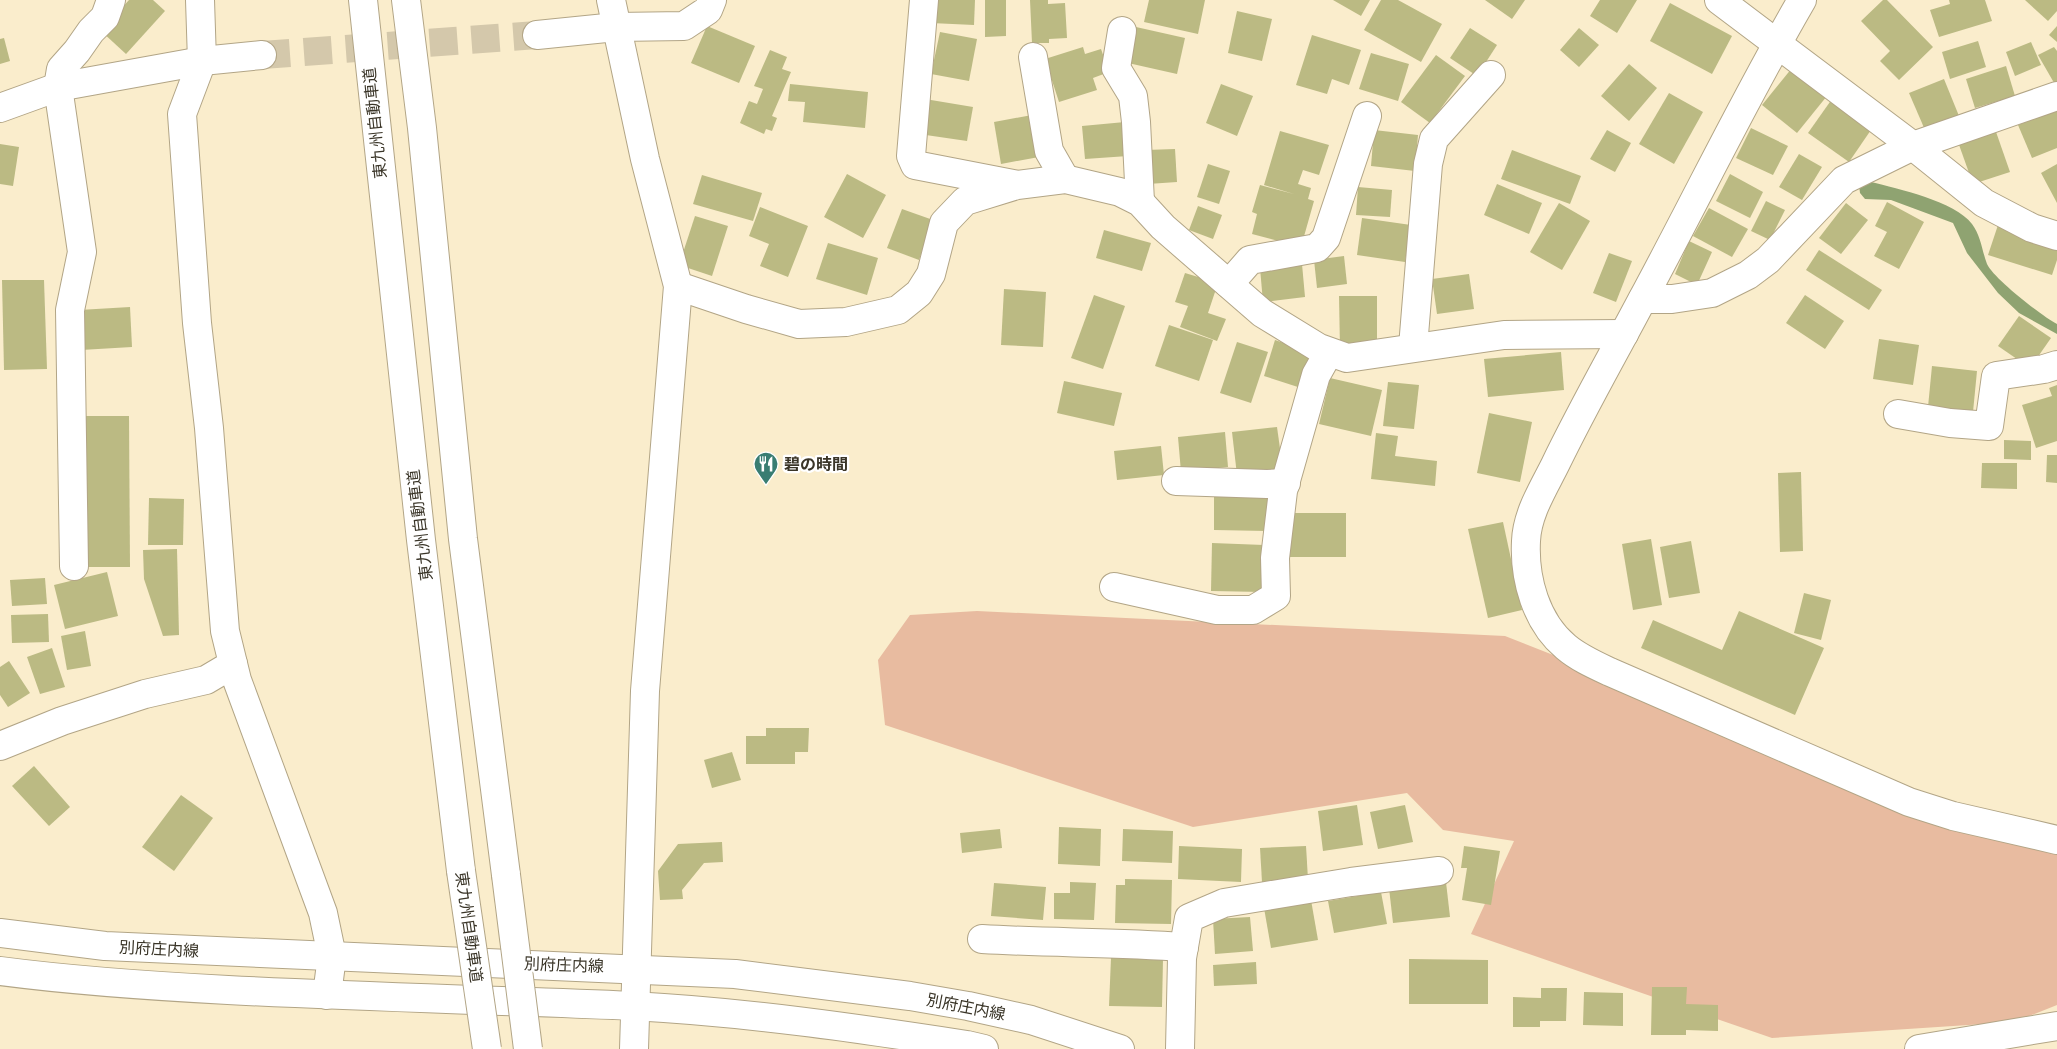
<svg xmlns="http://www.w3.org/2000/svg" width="2057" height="1049" viewBox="0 0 2057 1049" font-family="'Fira Sans','Noto Sans JP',sans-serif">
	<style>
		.green { fill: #e8bba0 }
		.water { fill: #8fa371 }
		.building { fill: #bbba83 }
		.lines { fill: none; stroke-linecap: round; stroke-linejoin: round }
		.minor-tunnel { stroke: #d4c8ab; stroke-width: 28; stroke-dasharray: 28 14; stroke-linecap: butt }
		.minor-casing { stroke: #b2a586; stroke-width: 30 }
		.tertiary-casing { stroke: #b2a586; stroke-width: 30 }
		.primary-casing { stroke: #b2a586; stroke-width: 30 }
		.motorway-casing { stroke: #b2a586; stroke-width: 30 }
		.minor { stroke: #fff; stroke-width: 28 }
		.tertiary { stroke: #fff; stroke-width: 28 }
		.primary { stroke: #fff; stroke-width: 28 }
		.motorway { stroke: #fff; stroke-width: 28 }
		.motorway-bridge-casing { stroke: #b2a586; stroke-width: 30; stroke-linecap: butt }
		.motorway-bridge { stroke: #fff; stroke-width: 28 }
		.labels { text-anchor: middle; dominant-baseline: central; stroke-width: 4.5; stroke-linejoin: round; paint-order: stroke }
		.street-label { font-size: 16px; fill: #3a3528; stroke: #fff }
		.poi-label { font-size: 16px; font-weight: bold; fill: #3a3528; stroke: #fff; text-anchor: start }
	</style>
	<rect width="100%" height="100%" fill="#faedcc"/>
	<polygon class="green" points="977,611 1505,636 2057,854 2057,1005 2014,1022 1772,1038 1471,934 1514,841 1443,830 1407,793 1193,827 885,725 878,660 910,615"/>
	<path class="water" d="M1871,182c27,7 84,19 101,42 9,12 10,27 15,40 7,15 55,52 70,60v10l-38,-21 -21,-20 -31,-40 -14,-30 -62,-23 -26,-1 -5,-6 -1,-8z"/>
	<g class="building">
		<polygon points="129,0 153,0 165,11 126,54 101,31"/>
		<polygon points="932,0 975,0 974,25 931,23"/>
		<polygon points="985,0 1006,0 1006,36 985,37"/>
		<polygon points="1030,0 1048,0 1048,4 1065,3 1067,38 1049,39 1049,43 1032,43"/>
		<polygon points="1149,0 1205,0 1198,34 1144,22"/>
		<polygon points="1333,0 1370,0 1361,16"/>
		<polygon points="1381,0 1398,0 1442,24 1421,62 1364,30"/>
		<polygon points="1485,0 1525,0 1512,19"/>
		<polygon points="1600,0 1637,0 1617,33 1590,16"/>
		<polygon points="1883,0 1887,0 1933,47 1899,80 1880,61 1890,51 1861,21"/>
		<polygon points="1949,0 1985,0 1992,21 1939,37 1930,10 1950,4"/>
		<polygon points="2025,0 2057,0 2057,11 2048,21"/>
		<polygon points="1670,3 1732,36 1712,74 1650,41"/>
		<polygon points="1237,11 1272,19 1262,61 1228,53"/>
		<polygon points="707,26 755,46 739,83 691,63"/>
		<polygon points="2057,26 2057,42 2049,35"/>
		<polygon points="1136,27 1185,38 1177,74 1128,63"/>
		<polygon points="1470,28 1497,45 1477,76 1450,58"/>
		<polygon points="1579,28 1599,45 1579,67 1560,50"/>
		<polygon points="940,32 977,39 969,81 931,74"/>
		<polygon points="1312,35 1361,50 1349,85 1332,79 1327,94 1296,85"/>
		<polygon points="4,38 10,61 0,64 0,39"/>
		<polygon points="1978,41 1986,67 1950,79 1942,52"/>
		<polygon points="2031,42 2041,65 2015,76 2006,52"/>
		<polygon points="1083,47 1085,54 1101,49 1109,72 1093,78 1097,90 1059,102 1045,59"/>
		<polygon points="2054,47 2057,51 2057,88 2038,55"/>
		<polygon points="770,50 787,57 782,69 791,72 772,116 777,118 772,131 766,129 764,134 740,123 749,101 757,104 763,89 754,86"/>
		<polygon points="1371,53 1409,64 1398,101 1359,89"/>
		<polygon points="1436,55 1465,76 1430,123 1401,102"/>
		<polygon points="1629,64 1657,88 1629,121 1601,96"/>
		<polygon points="2006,66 2015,96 1975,108 1966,79"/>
		<polygon points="1792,68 1827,96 1797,133 1762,105"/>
		<polygon points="1944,79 1959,116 1925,130 1909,93"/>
		<polygon points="790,84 868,92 865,128 803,122 805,102 788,101"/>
		<polygon points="1221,84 1253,96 1237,136 1206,123"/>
		<polygon points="1669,93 1703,112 1674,164 1639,144"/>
		<polygon points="925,99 973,107 967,141 919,134"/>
		<polygon points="1832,99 1873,127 1849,162 1808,133"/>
		<polygon points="2057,108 2057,148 2032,158 2018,125"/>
		<polygon points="1032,115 1039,157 1001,164 994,122"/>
		<polygon points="1125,122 1128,156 1085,159 1082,126"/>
		<polygon points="1751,128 1788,146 1773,175 1736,158"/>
		<polygon points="1995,129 2010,172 1973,184 1958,142"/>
		<polygon points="1374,130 1418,135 1415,171 1371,166"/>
		<polygon points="1607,130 1631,143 1615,172 1590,159"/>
		<polygon points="1280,131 1329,145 1319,175 1303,170 1298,184 1311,188 1308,199 1314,201 1301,247 1252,234 1257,214 1252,212 1260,185 1294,194 1264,185"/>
		<polygon points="0,144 19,147 13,186 0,184"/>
		<polygon points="1175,149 1177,182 1148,184 1146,150"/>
		<polygon points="1512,150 1581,176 1570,204 1501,179"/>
		<polygon points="1799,154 1822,167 1802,200 1779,187"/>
		<polygon points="1208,164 1230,171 1219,204 1197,197"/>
		<polygon points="2057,164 2057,203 2041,173"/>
		<polygon points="847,174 886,195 863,238 824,217"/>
		<polygon points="1730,174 1763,192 1750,218 1716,201"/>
		<polygon points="702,175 762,193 753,221 693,204"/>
		<polygon points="1497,184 1542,203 1529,234 1484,215"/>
		<polygon points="1358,187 1392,190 1390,217 1356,215"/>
		<polygon points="1766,201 1785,210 1770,240 1751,231"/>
		<polygon points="1887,202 1924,222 1899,269 1874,256 1887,232 1875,226"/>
		<polygon points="1559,203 1590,221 1562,270 1530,252"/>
		<polygon points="1846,203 1868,220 1841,254 1819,238"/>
		<polygon points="1198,206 1222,215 1213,239 1189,230"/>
		<polygon points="760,207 808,226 788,277 760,266 769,244 749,236"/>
		<polygon points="1709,208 1748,229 1732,257 1693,236"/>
		<polygon points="902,209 933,220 919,260 887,248"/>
		<polygon points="695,216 728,226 712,276 679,265"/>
		<polygon points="1362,218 1411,225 1405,262 1357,255"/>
		<polygon points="1998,225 2057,243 2057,260 2052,275 1988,255"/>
		<polygon points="1104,230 1151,243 1142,271 1096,258"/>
		<polygon points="1689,241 1712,252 1697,285 1675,274"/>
		<polygon points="828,243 878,258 867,295 816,279"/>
		<polygon points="1819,250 1882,290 1869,310 1806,270"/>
		<polygon points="1609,253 1632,261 1616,302 1593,293"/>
		<polygon points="1344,256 1347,284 1317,288 1314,260"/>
		<polygon points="1302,264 1305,297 1263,302 1260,268"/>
		<polygon points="1185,273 1218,283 1208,313 1226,319 1217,341 1180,327 1188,306 1175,302"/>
		<polygon points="1469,274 1474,309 1437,314 1432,279"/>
		<polygon points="2,280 44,280 47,369 4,370"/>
		<polygon points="1004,289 1046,292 1043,347 1001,345"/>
		<polygon points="1094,295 1125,306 1103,369 1071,358"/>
		<polygon points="1805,295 1844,321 1825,349 1786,323"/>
		<polygon points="1339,296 1377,296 1377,348 1340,349"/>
		<polygon points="130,307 132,347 81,350 79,310"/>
		<polygon points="2019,316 2051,338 2030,368 1998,346"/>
		<polygon points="1169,325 1213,340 1199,381 1155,366"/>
		<polygon points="1879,339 1919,345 1913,385 1873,379"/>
		<polygon points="1275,340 1313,353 1301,388 1264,376"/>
		<polygon points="1237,342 1268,352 1251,403 1220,393"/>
		<polygon points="1561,352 1564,390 1488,397 1484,359"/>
		<polygon points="1932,366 1977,371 1973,412 1928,407"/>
		<polygon points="1330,378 1382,390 1371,436 1319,424"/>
		<polygon points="1064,381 1122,393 1114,426 1057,413"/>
		<polygon points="1388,382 1419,385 1414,429 1383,426"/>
		<polygon points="2057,385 2057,441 2036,448 2022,405 2052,396 2049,388"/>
		<polygon points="1489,413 1532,422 1520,482 1477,473"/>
		<polygon points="81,416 129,416 130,567 82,567"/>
		<polygon points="1277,427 1283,470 1237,475 1232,432"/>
		<polygon points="1225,432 1228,467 1181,472 1178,437"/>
		<polygon points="1376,433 1398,436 1395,456 1437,461 1435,486 1371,479"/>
		<polygon points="2004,440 2031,441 2031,460 2004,459"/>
		<polygon points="1161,446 1164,475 1117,480 1114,451"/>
		<polygon points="2047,455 2057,455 2057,483 2046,482"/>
		<polygon points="1982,463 2017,463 2017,489 1981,488"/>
		<polygon points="1801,472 1803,551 1780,552 1778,473"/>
		<polygon points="1214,492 1267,493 1267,531 1214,530"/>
		<polygon points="149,498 184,499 183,545 148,545"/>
		<rect x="1290" y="513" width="56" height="44"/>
		<polygon points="1503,522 1522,610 1488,618 1468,529"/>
		<polygon points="1651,539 1662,605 1633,610 1622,544"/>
		<polygon points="1691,541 1700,593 1669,598 1660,547"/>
		<polygon points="1212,543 1264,545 1263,592 1211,591"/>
		<polygon points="177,549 179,635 163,636 144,579 143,550"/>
		<polygon points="107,572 118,616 65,629 54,585"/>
		<polygon points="45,578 47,604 12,606 10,580"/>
		<polygon points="1804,593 1831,600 1821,640 1794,633"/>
		<polygon points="1739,611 1824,648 1795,715 1641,648 1653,620 1722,650"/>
		<polygon points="48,614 49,642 12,643 11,615"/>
		<polygon points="85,631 91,666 67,670 61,636"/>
		<polygon points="52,648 65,687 40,694 27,657"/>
		<polygon points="9,661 30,693 8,707 0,695 0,667"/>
		<polygon points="766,728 809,728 808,752 795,752 795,764 746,764 746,736 766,736"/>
		<polygon points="732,752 741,780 712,788 704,760"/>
		<polygon points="34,766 70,807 49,826 12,786"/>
		<polygon points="181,795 213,818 174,871 142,847"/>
		<polygon points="1357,805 1363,845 1323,851 1318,811"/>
		<polygon points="1405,805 1413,842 1378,849 1370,812"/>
		<polygon points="1059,827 1101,829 1100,866 1058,864"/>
		<polygon points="1000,829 1002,848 962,853 960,833"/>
		<polygon points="1123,829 1173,831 1172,863 1122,861"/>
		<polygon points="722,842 723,862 704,863 682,890 683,899 660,900 658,871 678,844"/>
		<polygon points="1179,846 1242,849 1241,882 1178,879"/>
		<polygon points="1306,846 1308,879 1262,882 1260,848"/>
		<polygon points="1464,846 1500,851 1491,905 1462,900 1467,868 1461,868"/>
		<polygon points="1125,879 1172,880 1171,924 1115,923 1116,885 1125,885"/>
		<polygon points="1070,882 1096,883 1094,920 1054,919 1054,893 1070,893"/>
		<polygon points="1446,882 1450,917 1393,923 1389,888"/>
		<polygon points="994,883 1046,887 1043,920 991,916"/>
		<polygon points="1381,892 1387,924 1334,933 1328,901"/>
		<polygon points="1311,900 1318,940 1271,948 1264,908"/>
		<polygon points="1250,917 1253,951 1215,954 1213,919"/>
		<polygon points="1111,958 1163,959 1162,1007 1109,1006"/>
		<polygon points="1409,959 1488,960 1488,1004 1409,1004"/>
		<polygon points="1256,962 1257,984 1214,986 1213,965"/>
		<polygon points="1652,987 1687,987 1686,1004 1718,1005 1718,1031 1686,1030 1686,1035 1651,1035"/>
		<polygon points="1541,988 1567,988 1566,1021 1540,1021 1540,1027 1513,1027 1513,997 1541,998"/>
		<polygon points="1584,992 1623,993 1623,1026 1583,1025"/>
	</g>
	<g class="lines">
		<polyline class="minor-tunnel" points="262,55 537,35"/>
		<defs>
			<g id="minor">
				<polyline points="200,0 202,61 182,114 197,323 209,428 225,631 237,680 323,913 332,956 327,995"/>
				<polyline points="611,0 645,159 678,286 645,691 634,1049"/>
				<polyline points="924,0 911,156 915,165 1013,184"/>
				<polyline points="1719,0 1913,146 1984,203 2032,228 2057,236"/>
				<polyline points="1122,31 1116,68 1133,96 1136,122 1140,202"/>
				<polyline points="537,35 616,27 684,26 708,10 712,0"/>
				<polyline points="1033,57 1049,151 1065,179"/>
				<polyline points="0,108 58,87 202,61 262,55"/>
				<polyline points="1229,284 1250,260 1317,248 1326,238 1367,116"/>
				<polyline points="678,286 746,309 799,324 846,322 898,310 919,293 931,274 944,223 965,201 1017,185 1065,179 1120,192 1140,202 1163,227 1262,313 1319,348 1347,358 1504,335 1624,334"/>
				<polyline points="1643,299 1672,299 1712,293 1748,275 1768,260 1844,180 1913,146 2057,96"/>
				<polyline points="1413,347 1428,164 1434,139 1491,75"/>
				<polyline points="1898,414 1950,423 1989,426 1996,376 2044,369 2057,365"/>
				<polyline points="1176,481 1267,484 1286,483"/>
				<polyline points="74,566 70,310 82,252 58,87 61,69 77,51 91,31 105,17 111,0"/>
				<polyline points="1114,587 1217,610 1253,610 1276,596 1275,558 1283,491 1316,375 1329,352"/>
				<polyline points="0,746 62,721 145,694 206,680 233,664"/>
				<path d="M982,939c68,4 135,3 202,8"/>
				<polyline points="1180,1049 1182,958 1189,918 1224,903 1351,882 1439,871"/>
			</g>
			<g id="tertiary">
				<path d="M1802,0c-57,98 -106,200 -160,300 -29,55 -60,109 -87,165 -12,24 -28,49 -29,76 -2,38 10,81 40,106 13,11 29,18 44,25l299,130 44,14 104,24"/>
				<polyline points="1919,1049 2057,1026"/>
			</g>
			<g id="primary">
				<polyline points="0,933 105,946 735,974 910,996 968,1006 1031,1020 1120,1049"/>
				<path d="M0,971c76,10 152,15 228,19 135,7 270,10 405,16 112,6 223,22 334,39l17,4"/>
			</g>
			<g id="motorway">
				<polyline points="363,0 421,540 461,871"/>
				<polyline points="406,0 422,128 463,539 506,875"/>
			</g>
		</defs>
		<use href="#minor" class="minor-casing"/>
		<use href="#tertiary" class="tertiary-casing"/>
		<use href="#primary" class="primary-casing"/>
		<use href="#motorway" class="motorway-casing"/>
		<use href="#minor" class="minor"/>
		<use href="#tertiary" class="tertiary"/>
		<use href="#primary" class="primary"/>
		<use href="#motorway" class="motorway"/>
		<defs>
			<g id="motorway-bridge">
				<polyline points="461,871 487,1049"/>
				<polyline points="506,875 528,1049"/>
			</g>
		</defs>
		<use href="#motorway-bridge" class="motorway-bridge-casing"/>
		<use href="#motorway-bridge" class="motorway-bridge"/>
	</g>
	<defs>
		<symbol id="restaurant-pin" viewBox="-11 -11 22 30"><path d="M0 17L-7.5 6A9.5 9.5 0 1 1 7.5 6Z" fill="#397d72" stroke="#fff"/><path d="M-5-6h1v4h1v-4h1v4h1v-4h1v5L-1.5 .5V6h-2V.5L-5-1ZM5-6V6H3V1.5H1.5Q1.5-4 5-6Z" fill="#fff"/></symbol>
	</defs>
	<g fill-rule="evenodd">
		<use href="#restaurant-pin" x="752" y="450" width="28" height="38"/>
	</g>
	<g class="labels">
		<g class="street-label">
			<text transform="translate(375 123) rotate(-96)">東九州自動車道</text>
			<text transform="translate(420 525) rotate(-97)">東九州自動車道</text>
			<text transform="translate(469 927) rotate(82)">東九州自動車道</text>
			<text transform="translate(159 949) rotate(3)">別府庄内線</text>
			<text transform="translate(564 965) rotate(2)">別府庄内線</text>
			<text transform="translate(966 1007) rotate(11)">別府庄内線</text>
		</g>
		<g class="poi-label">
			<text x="784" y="464">碧の時間</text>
		</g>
	</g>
</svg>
